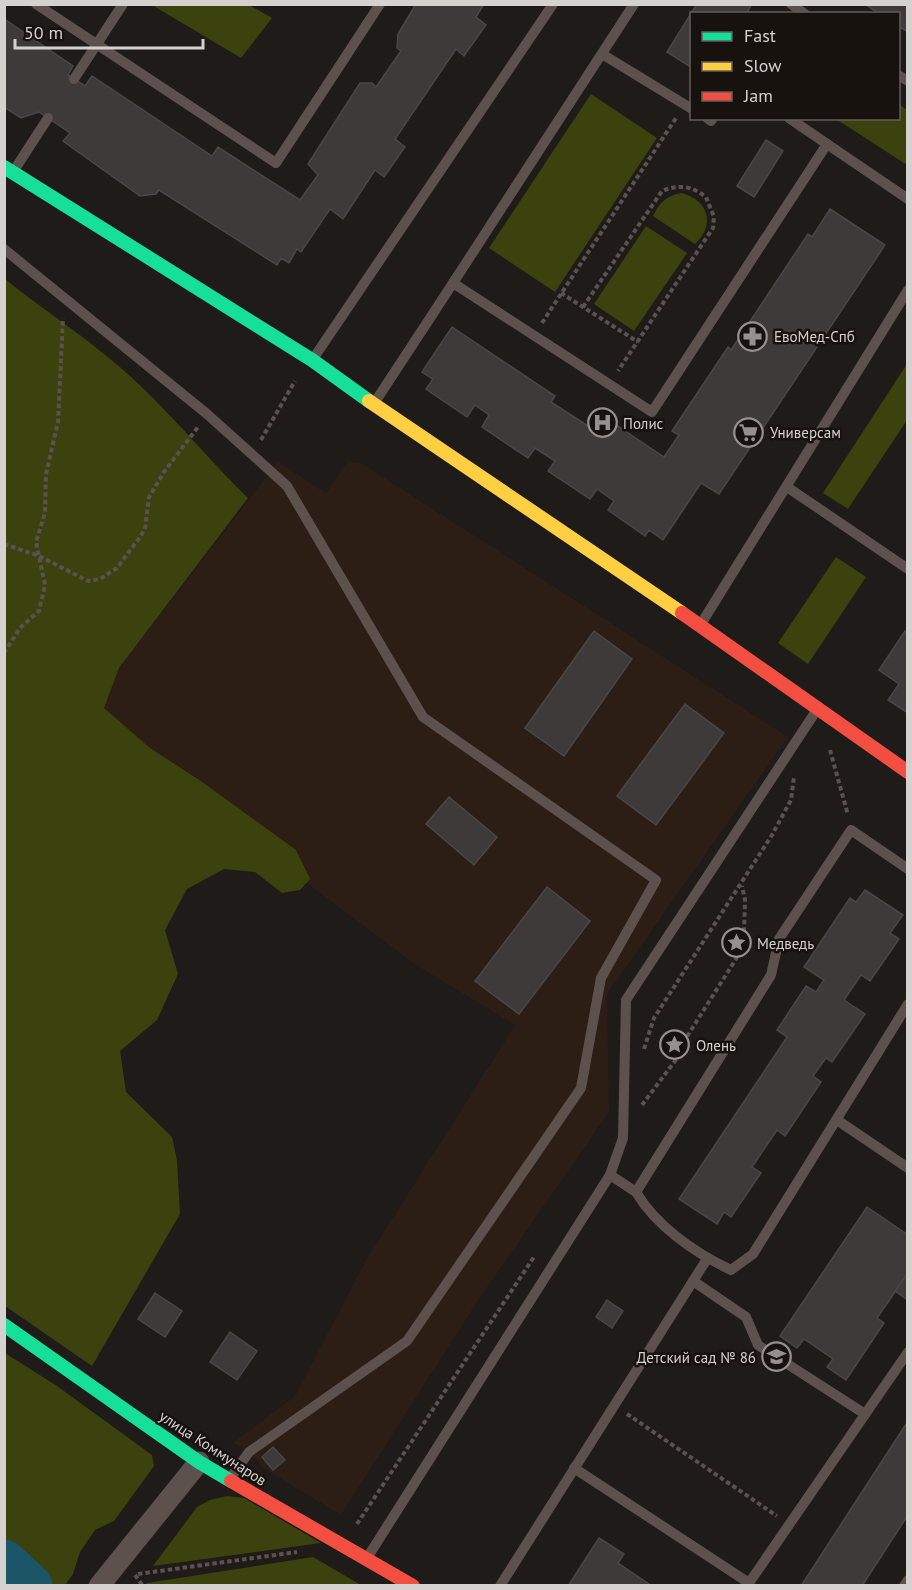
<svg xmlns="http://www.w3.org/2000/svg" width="912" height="1590" viewBox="0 0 912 1590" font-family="'PT Sans',sans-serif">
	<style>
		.industrial { fill: #2c1e15 }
		.green { fill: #3b420d }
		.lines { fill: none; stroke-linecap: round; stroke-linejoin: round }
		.river { stroke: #1c5567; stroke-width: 45 }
		.building { fill: #3d3a39; stroke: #494747; stroke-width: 1.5 }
		.path { stroke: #59524f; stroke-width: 4; stroke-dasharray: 4.5 3; stroke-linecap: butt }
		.lane { stroke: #5d514e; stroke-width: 10 }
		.street { stroke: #5d514e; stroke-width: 21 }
		.fast { stroke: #16e098; stroke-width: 14 }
		.slow { stroke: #ffcf43; stroke-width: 14 }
		.jam { stroke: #f24e42; stroke-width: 14 }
		.labels { text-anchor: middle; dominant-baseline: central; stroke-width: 5; stroke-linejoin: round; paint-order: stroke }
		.poi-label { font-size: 15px; fill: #d5d1ce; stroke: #17120d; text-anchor: start }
		.street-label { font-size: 15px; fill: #d5d1ce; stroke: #17120d }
	</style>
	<rect width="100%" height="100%" fill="#1e1b18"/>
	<polygon class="industrial" points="278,462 326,493 347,462 361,463 788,737 607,994 609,1112 479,1299 341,1515 263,1468 249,1452 233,1443 295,1396 366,1260 515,1025 416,965 188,794 198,778 150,748 104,708 119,668"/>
	<g class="green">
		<polygon points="152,5 249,5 272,18 241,58"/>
		<polygon points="591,94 657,138 555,292 489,248"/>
		<polygon points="899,104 907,110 907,165 836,119 898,118"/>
		<path d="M681,193c27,6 35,32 14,51l-42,-28c7,-14 13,-20 28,-23z"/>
		<polygon points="646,226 687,253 634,331 594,304"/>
		<path d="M5,279c36,29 75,54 110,84 48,40 88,91 133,135l-129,170 -15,40 46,40 48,31 98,71 14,29 -10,11 -18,3 -27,-21 -31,-3 -37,20 -22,41 13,44 -21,46 -37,31 6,41 46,45 5,23 3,54 -88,152 -87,-60z"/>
		<polygon points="907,364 907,420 848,509 823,493"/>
		<polygon points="836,557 866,577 808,664 778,643"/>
		<polygon points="5,1353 57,1386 152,1455 154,1466 114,1521 95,1530 80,1552 73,1574 65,1585 41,1585 5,1553"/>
		<polygon points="227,1496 244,1498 321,1543 153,1566 197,1507 210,1500"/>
		<polygon points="313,1557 361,1585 145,1585 147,1583"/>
	</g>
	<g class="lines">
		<polyline class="river" points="4,1562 30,1586"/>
	</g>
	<g class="building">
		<polygon points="416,4 484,4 476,17 486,25 464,56 456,49 395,139 405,147 384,177 375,170 343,219 330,209 301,252 297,249 289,263 281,258 277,265 159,190 156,194 140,196 63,141 70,133 39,112 21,118 4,107 4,19 73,66 68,75 85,86 92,76 212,156 218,147 300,200 318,175 308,164 360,83 372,83 376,87 401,51 397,48 398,34"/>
		<polygon points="697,4 752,4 746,14 692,14 692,68 667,52"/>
		<polygon points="865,4 908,4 908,32 898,26 898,14 879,14"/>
		<polygon points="766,140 783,151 754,197 737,186"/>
		<polygon points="830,209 885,245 719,494 701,483 663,540 649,530 645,536 608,510 614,501 597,489 590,499 548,471 555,461 535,448 528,458 482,427 489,415 475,405 467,417 426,389 433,379 422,372 452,327 555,396 551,402 591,428 600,414 664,457 679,435 672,431 728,347 731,350 808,234 812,237"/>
		<polygon points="594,631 632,659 564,756 525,728"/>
		<polygon points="905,631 908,633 908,713 888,700 899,684 879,670"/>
		<polygon points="685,704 724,733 656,825 617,796"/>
		<polygon points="449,797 497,837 474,865 426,824"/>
		<polygon points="547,887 590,921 519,1014 475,981"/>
		<polygon points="865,890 903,915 890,933 899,939 870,981 861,975 844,1000 865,1014 832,1062 826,1058 813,1076 821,1082 785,1136 777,1130 752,1167 761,1173 731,1217 724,1212 717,1224 679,1199 787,1037 777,1030 806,986 816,992 824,980 804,967 850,898 856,902"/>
		<polygon points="867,1207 908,1235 908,1273 877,1318 884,1323 846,1380 827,1367 833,1359 804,1339 797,1348 780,1336"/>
		<polygon points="908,1273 908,1300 895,1291"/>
		<polygon points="155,1293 182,1311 165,1337 138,1319"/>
		<polygon points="607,1300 623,1311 612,1328 596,1317"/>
		<polygon points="230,1332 257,1351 237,1380 210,1362"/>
		<polygon points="908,1421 908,1515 862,1586 801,1586"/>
		<polygon points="273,1447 285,1460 273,1470 262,1457"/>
		<polygon points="599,1538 624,1554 618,1563 652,1586 568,1586"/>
	</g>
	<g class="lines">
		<g class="path">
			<polyline points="561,293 638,342"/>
			<path d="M583,307l79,-116c17,-7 30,-5 44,6l8,20 -1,11 -95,143"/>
			<polyline points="542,323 676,118"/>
			<polyline points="261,440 295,381"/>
			<polyline points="4,544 39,556 88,581 100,579 117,568 140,537 145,529 149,497 164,472 198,427"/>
			<polyline points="4,653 20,628 39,611 45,585 36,542 45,513 46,474 58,422 63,318"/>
			<polyline points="830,750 848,815"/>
			<polyline points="644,1049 654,1018 772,835 791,800 794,777"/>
			<polyline points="642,1105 675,1061 686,1038 736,959 744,935 745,900 742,886"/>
			<polyline points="627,1414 777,1516"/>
			<polyline points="357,1524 534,1257"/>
			<polyline points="138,1574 297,1552"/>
			<polyline points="135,1575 143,1586"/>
		</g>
		<g class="lane">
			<polyline points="36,4 276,163 380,4"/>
			<polyline points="791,4 805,14"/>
			<polyline points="602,54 692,109"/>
			<polyline points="898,75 908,81"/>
			<polyline points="74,79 123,4"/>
			<polyline points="707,118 711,121 713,118"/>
			<polyline points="827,144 908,199"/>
			<polyline points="13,172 48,118"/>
			<polyline points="4,249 207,414 287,486 423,717 656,880 601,978 581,1088 407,1341 249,1452 231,1477"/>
			<polyline points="453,283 634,4"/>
			<polyline points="313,359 553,4"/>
			<polyline points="375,402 453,283 652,412 827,144 789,118"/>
			<polyline points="787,487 908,569"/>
			<polyline points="701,624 908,290"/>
			<path d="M908,869l-57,-39 -72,109 -8,36 -135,217c20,34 59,61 95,78l22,-16 155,-250"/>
			<polyline points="837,1120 908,1168"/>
			<polyline points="610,1175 636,1192"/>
			<polyline points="693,1281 746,1317 758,1345 865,1414"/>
			<polyline points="574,1468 749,1583 908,1352"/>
			<polyline points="367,1558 610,1175 623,1138 626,1000 816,711"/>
			<polyline points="500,1586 707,1259"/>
			<polyline points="904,1586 908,1580"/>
		</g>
		<polyline class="street" points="99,1586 199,1462"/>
		<g class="fast">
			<polyline points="4,167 312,360 369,401"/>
			<polyline points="4,1325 199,1462 231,1481"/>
		</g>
		<polyline class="slow" points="369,401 682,613"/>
		<g class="jam">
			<polyline points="682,613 908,772"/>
			<polyline points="231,1481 413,1586"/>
		</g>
	</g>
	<defs>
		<symbol id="pharmacy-ring" viewBox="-11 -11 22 22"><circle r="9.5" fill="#17120d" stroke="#95918e" stroke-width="1.5"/><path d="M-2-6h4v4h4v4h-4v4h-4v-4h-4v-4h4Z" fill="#95918e"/></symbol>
		<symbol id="hospital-ring" viewBox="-11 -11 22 22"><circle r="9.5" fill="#17120d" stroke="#95918e" stroke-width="1.5"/><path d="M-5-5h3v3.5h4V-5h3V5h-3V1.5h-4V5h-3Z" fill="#95918e"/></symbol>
		<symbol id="supermarket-ring" viewBox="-11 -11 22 22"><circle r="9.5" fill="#17120d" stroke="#95918e" stroke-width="1.5"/><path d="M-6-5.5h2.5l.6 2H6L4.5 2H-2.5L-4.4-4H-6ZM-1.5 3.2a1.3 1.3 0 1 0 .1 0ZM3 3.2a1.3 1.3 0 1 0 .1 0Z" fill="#95918e"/></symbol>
		<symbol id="sight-ring" viewBox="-11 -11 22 22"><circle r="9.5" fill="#17120d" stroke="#95918e" stroke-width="1.5"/><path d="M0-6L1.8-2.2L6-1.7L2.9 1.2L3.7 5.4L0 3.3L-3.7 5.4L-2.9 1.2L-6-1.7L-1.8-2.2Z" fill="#95918e"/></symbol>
		<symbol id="school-ring" viewBox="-11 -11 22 22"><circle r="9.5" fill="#17120d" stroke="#95918e" stroke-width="1.5"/><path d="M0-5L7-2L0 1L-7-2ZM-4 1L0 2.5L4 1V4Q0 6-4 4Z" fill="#95918e"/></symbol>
	</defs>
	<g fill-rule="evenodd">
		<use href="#pharmacy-ring" x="736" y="320" width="33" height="33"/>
		<use href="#hospital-ring" x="586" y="406" width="33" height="33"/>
		<use href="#supermarket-ring" x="732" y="416" width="33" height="33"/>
		<use href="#sight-ring" x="720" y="926" width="33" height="33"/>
		<use href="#sight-ring" x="658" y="1028" width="33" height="33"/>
		<use href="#school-ring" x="760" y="1340" width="33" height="33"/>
	</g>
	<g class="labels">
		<g class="poi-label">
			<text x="774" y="336">ЕвоМед-Спб</text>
			<text x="623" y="423">Полис</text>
			<text x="770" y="432">Универсам</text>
			<text x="757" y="943">Медведь</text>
			<text x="696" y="1045">Олень</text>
			<text x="756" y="1357" text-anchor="end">Детский сад № 86</text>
		</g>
		<g class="street-label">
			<text transform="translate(213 1448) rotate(33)">улица Коммунаров</text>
		</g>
	</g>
	<rect width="912" height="1590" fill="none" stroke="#d5d1ce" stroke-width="12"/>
	<rect x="690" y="12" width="210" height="108" fill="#17120d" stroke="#635e5a" stroke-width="1.5"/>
	<rect x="702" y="32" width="30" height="9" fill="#16e098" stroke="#635e5a" stroke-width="1.5"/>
	<text x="744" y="42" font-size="18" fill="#d5d1ce">Fast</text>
	<rect x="702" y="62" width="30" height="9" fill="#ffcf43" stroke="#635e5a" stroke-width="1.5"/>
	<text x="744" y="72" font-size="18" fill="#d5d1ce">Slow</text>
	<rect x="702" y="92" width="30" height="9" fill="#f24e42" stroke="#635e5a" stroke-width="1.5"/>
	<text x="744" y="102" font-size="18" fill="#d5d1ce">Jam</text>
	<path d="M15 39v9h188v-9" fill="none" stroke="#d5d1ce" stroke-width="3"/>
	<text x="24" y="39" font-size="18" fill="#d5d1ce" stroke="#17120d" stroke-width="4.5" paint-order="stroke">50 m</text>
</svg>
